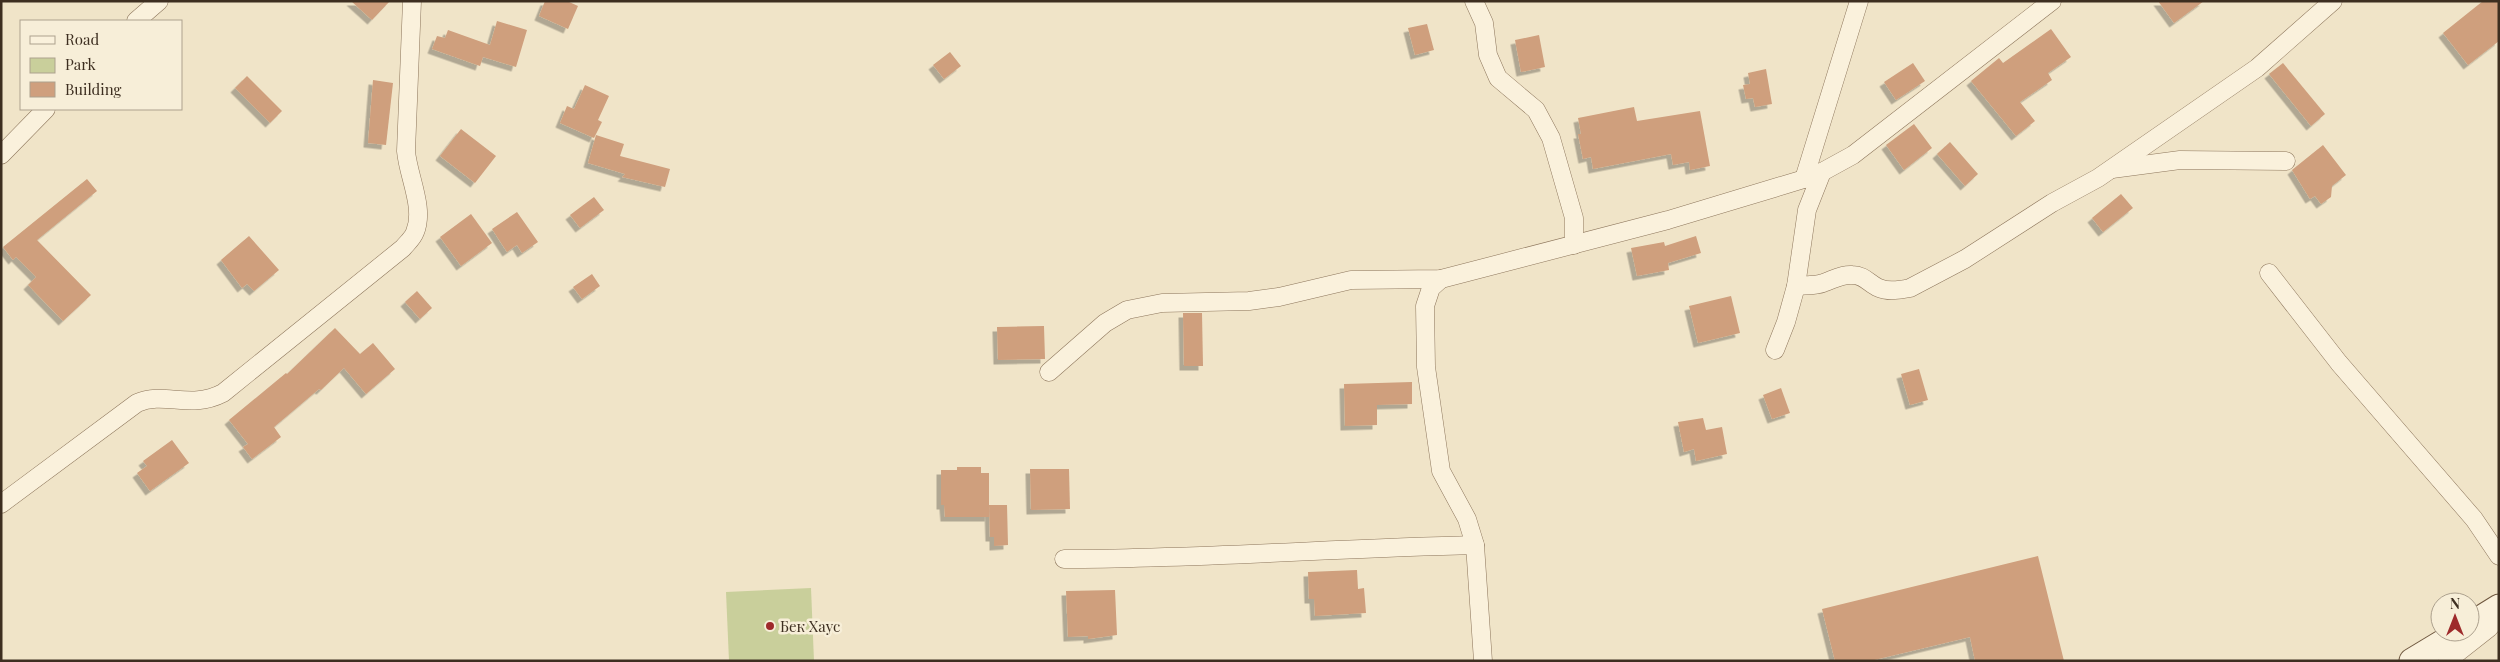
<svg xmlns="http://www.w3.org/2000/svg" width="2500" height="662" viewBox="0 0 2500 662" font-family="'Playfair Display',serif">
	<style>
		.green { fill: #c9cf9b }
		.building { fill: #cf9f7d; filter: url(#shadow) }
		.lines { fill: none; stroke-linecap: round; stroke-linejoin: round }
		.minor-casing { stroke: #8d765c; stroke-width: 19 }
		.secondary-casing { stroke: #6f573f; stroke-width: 27 }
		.minor { stroke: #faf1dc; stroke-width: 18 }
		.secondary { stroke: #faf1dc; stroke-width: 25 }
		.poi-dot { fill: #9e2a2b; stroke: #f7eed8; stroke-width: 2 }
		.labels { text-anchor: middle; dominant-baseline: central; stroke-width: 5; stroke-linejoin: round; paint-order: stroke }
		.poi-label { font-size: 15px; fill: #3d2e20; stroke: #f7eed8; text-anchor: start }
	</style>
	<defs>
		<filter id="shadow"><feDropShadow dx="-4.5" dy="4.5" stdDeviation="0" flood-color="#0004"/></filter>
	</defs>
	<rect width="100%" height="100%" fill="#f0e4c8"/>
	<polygon class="green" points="811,588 814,661 729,661 726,592"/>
	<g class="building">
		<polygon points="351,1 390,1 372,20"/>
		<polygon points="545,1 567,1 578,6 568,29 539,16"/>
		<polygon points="2158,1 2204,1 2174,23"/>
		<polygon points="2483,1 2499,1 2499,41 2468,65 2443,33"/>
		<polygon points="497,21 527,30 516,67 483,57 480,66 432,49 437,36 445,38 448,30 490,45"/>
		<polygon points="1427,24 1434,50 1415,55 1408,28"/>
		<polygon points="2051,29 2071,57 2048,73 2052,80 2020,102 2035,121 2016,136 1971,81 1999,58 2003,63"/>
		<polygon points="1539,35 1545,67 1521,72 1515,40"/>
		<polygon points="950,52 961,66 944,79 933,65"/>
		<polygon points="1913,63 1925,81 1896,100 1884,82"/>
		<polygon points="2283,63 2325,114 2311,126 2269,74"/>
		<polygon points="1766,69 1772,104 1755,107 1753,98 1746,99 1743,85 1750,84 1748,73"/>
		<polygon points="247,76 282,111 270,123 235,88"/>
		<polygon points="373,80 393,83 386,145 368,143"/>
		<polygon points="585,85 609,96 598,120 602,122 594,138 560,123 567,106 574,109"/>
		<polygon points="1634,107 1637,121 1700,111 1710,166 1690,170 1689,162 1673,165 1671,154 1593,169 1591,157 1583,159 1578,134 1581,134 1578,118"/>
		<polygon points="1914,124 1932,148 1904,170 1886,145"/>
		<polygon points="461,129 496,156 475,183 440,156"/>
		<polygon points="596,135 624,144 620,156 670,169 665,187 622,177 625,174 588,163"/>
		<polygon points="1950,142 1978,174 1965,186 1937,154"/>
		<polygon points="2323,145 2346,175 2332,186 2331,197 2321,204 2315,196 2310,199 2292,170"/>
		<polygon points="87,179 97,191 37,240 91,295 63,321 28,285 36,277 16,257 13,260 3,247"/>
		<polygon points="2121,194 2133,208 2103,232 2092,218"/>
		<polygon points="594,197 604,210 580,228 570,215"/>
		<polygon points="517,212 538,242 522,253 517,245 507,252 492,229"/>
		<polygon points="471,214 492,243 461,266 440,237"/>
		<polygon points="249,236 279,270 254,291 247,284 242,288 221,260"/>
		<polygon points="1696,236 1701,253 1668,263 1669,270 1637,276 1631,248 1664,242 1665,246"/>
		<polygon points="592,274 600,286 582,299 573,287"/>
		<polygon points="417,291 432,308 420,319 405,302"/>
		<polygon points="1731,296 1740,333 1698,343 1689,306"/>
		<polygon points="1183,313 1202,313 1203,366 1184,366"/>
		<polygon points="1044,326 1045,359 998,360 997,327"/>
		<polygon points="335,328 360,354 373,343 395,369 366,394 344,368 321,390 319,389 274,427 281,437 252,459 243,447 248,444 229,420 286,373 287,374"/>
		<polygon points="1919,369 1928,400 1910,405 1901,374"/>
		<polygon points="1412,382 1412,404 1377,405 1377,425 1345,426 1344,384"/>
		<polygon points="1781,388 1790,413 1772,419 1763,395"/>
		<polygon points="1703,418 1706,430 1722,427 1727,454 1696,461 1694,449 1684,452 1678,422"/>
		<polygon points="172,440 189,463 150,491 137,473 147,466 143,461"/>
		<polygon points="957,467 981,467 981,473 989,473 989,517 945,517 944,505 941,505 941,470 957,470"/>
		<polygon points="1030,469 1069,469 1070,509 1031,510"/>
		<polygon points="989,505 1007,505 1008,545 994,546 994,537 990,537"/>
		<polygon points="2038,556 2064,661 1975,661 1970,637 1870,661 1835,661 1822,609"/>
		<polygon points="1357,570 1358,589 1364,588 1366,613 1315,616 1314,599 1309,599 1308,572"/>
		<polygon points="1115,590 1117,635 1088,639 1088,636 1068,637 1066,591"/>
	</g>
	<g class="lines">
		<defs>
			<g id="minor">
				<polyline points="1474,1 1484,23 1488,55 1498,78 1536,110 1551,138 1574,218 1574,245"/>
				<polyline points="136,21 159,1"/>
				<polyline points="1,155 46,109"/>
				<polyline points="2112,169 2180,160 2286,161"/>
				<polyline points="1804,179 1859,1"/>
				<polyline points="2269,273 2339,363 2474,519 2499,556"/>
				<polyline points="1441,279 1431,288 1425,306 1426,367 1441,471 1467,519 1475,545 1483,661"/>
				<path d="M1796,286c8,-1 19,0 27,-3 10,-3 18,-9 29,-8 13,0 17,9 27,13 9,4 22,2 31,0l55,-29 87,-56 46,-25 159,-110 76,-67"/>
				<polyline points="1775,350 1786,322 1796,286 1807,210 1822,172"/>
				<polyline points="1049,372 1105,323 1127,310 1162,303 1249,301 1279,297 1351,280 1441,279 1668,220 1804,179 1822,172 1853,155 2052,1"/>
				<path d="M1,504l136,-101c28,-12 53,7 86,-10l180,-145c4,-5 10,-10 12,-16 10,-24 -7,-56 -9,-81l6,-150"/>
				<path d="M1064,559c137,0 274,-11 411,-14"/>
				<polyline points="2447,661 2489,628 2499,616"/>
			</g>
			<g id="secondary">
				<polyline points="2470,625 2499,607"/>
				<polyline points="2412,661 2460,632"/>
			</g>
		</defs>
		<use href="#minor" class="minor-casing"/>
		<use href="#secondary" class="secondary-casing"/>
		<use href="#minor" class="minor"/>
		<use href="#secondary" class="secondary"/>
	</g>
	<circle class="poi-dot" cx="770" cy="626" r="5"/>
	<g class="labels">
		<g class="poi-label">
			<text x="780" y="626">Бек Хаус</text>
		</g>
	</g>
	<rect width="2500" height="662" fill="none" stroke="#3d2e20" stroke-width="5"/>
	<rect x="20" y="20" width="162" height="90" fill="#f7eed8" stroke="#ada18e"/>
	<rect x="30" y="36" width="25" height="8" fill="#faf1dc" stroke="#ada18e"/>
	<text x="65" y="45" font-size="15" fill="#3d2e20">Road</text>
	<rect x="30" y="58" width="25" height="15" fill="#c9cf9b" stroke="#ada18e"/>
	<text x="65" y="70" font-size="15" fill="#3d2e20">Park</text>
	<rect x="30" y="82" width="25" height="15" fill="#cf9f7d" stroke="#ada18e"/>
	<text x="65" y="95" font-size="15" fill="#3d2e20">Building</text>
	<g transform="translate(2455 617)"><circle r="24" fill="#f7eed8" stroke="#ada18e"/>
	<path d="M0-4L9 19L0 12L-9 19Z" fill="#9e2a2b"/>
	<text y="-8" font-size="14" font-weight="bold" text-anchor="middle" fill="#3d2e20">N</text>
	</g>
</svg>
